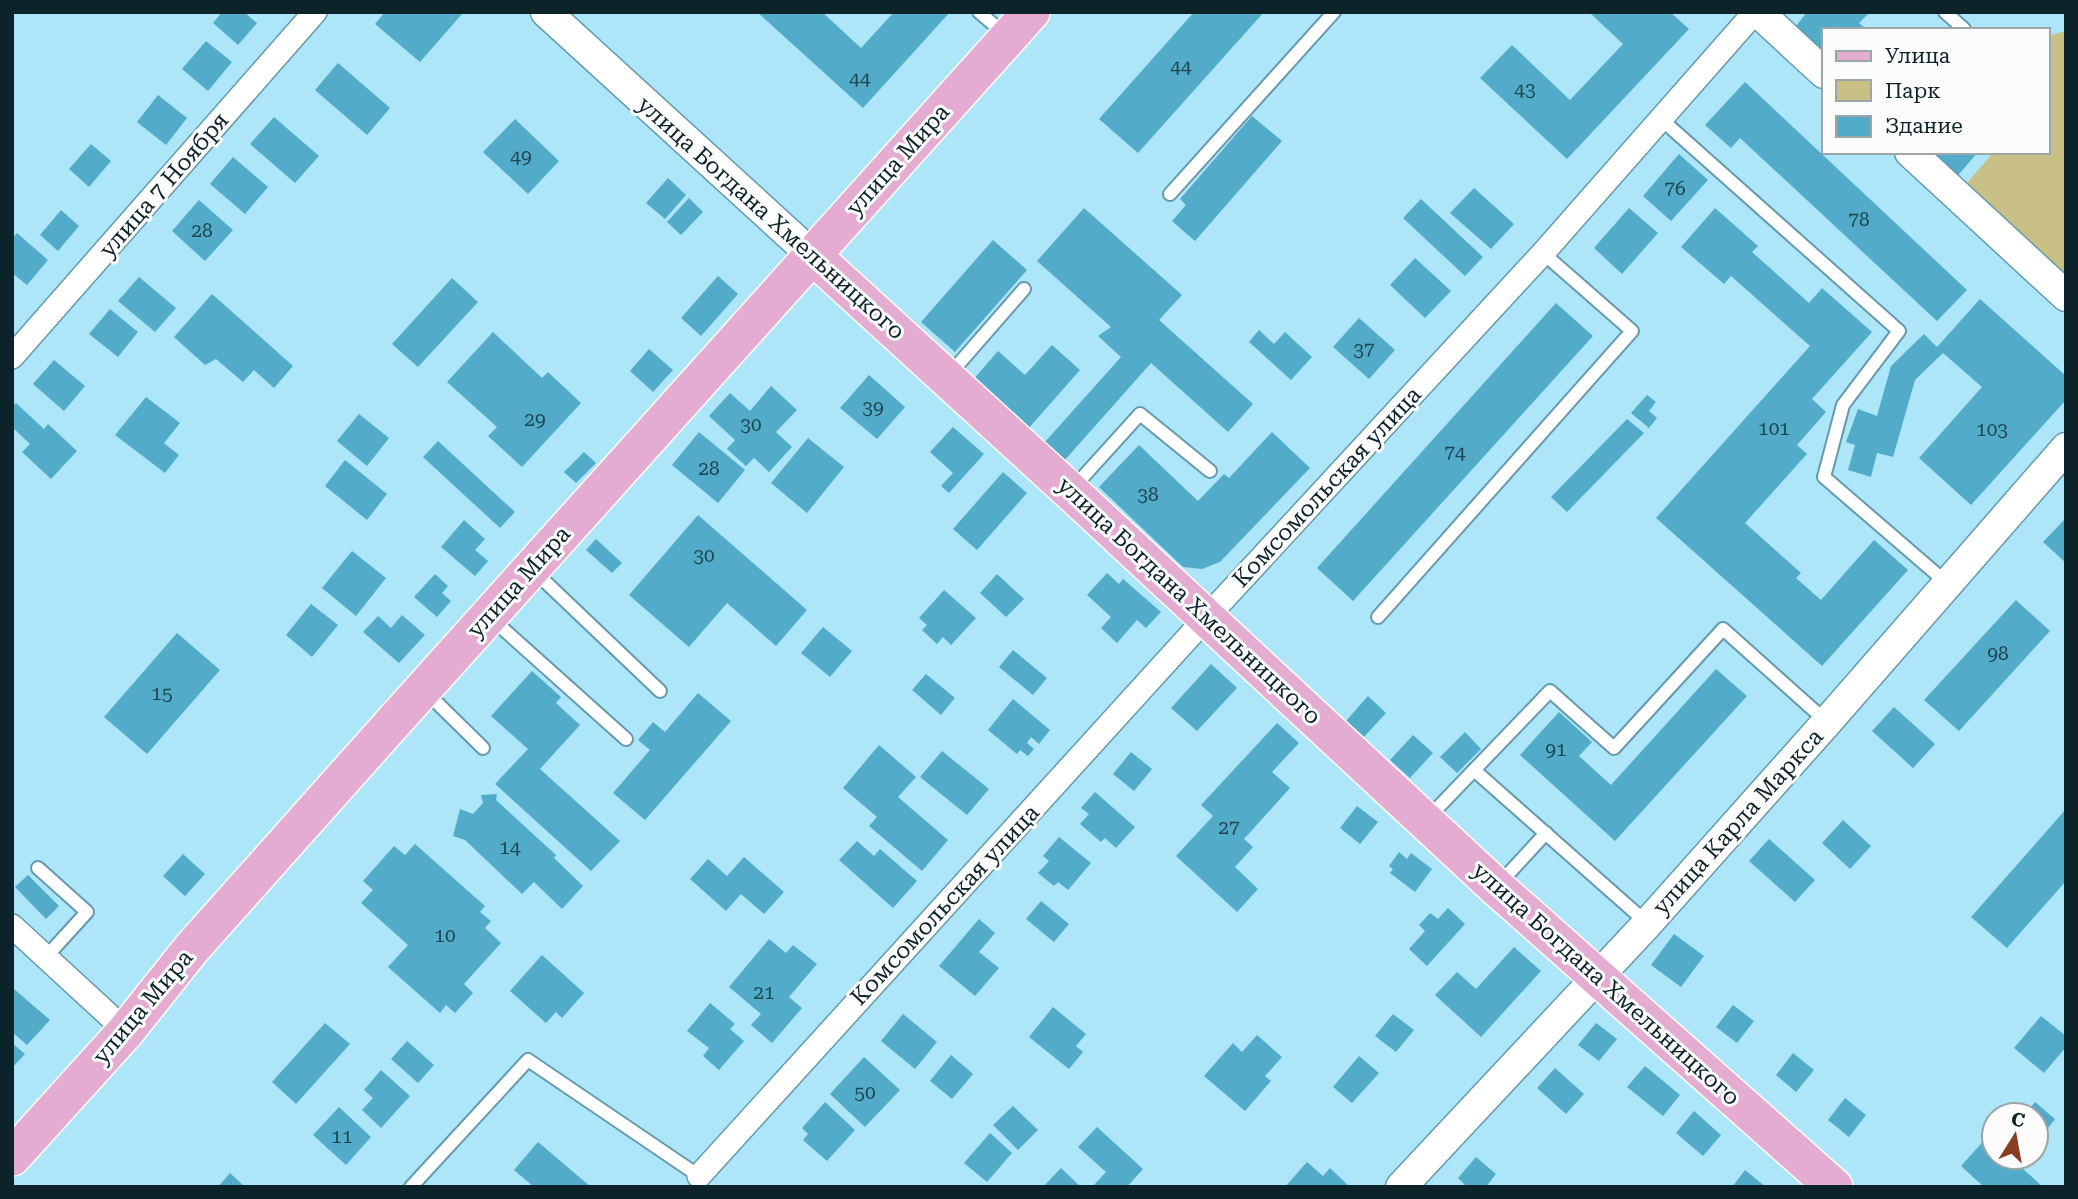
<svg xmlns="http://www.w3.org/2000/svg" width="2078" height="1199" viewBox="0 0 2078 1199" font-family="'Roboto Serif',serif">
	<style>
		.green { fill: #c8c085 }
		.building { fill: #52acc9 }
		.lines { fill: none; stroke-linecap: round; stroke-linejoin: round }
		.service-casing { stroke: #649aac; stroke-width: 16 }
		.minor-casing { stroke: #649aac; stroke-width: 26 }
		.tertiary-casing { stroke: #649aac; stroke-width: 33 }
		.primary-casing { stroke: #fff; stroke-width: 40 }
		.service { stroke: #fff; stroke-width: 12 }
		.minor { stroke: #fff; stroke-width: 23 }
		.tertiary { stroke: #fff; stroke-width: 30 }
		.primary { stroke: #e3acd0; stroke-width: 37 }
		.labels { text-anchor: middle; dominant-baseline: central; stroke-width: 6; stroke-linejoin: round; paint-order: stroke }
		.number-label { font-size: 19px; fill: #1e4552 }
		.street-label { font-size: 23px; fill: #0c232a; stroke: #fcfcfc }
	</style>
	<rect width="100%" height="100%" fill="#ade5f9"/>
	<polygon class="green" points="2066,31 2066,291 1958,193 1994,152 2048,152 2048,36"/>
	<g class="building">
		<polygon points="222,12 244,12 257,23 238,45 213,23"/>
		<polygon points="385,12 460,12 462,14 420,62 375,24"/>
		<polygon points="757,12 822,12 861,48 894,12 950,12 863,108"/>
		<polygon points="1194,12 1264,12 1138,153 1099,119"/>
		<polygon points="1589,12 1670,12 1689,29 1567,159 1480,78 1512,45 1570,100 1623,44"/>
		<polygon points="1807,12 1870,12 1859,23 1867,30 1824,30 1824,57 1793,30"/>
		<polygon points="206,41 232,62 208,91 182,69"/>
		<polygon points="338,63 390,108 367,135 315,90"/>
		<polygon points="1745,82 1967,290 1937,321 1740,138 1731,148 1705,125"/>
		<polygon points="158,95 187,118 166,145 137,122"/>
		<polygon points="1252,116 1282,141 1195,241 1172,221 1186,205 1180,199"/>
		<polygon points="274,117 319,156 295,183 250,144"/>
		<polygon points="515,119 559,161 528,194 483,152"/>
		<polygon points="91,144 111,161 89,187 69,169"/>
		<polygon points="1923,152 1978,152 1954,180"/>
		<polygon points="1679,154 1708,180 1671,221 1643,196"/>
		<polygon points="233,157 268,187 245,214 210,184"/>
		<polygon points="668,178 686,195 665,219 646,203"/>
		<polygon points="1474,188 1514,224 1491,249 1450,213"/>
		<polygon points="689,198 703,212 681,235 667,222"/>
		<polygon points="1421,199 1483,257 1465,276 1403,218"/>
		<polygon points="199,200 233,230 205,261 172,231"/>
		<polygon points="1084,208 1182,295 1159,320 1253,404 1228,432 1151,363 1064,461 1044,443 1121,357 1098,336 1111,327 1037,261"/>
		<polygon points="1629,208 1658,233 1622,274 1594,248"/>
		<polygon points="1715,208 1758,246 1752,252 1809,303 1822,288 1872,332 1812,399 1826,412 1797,445 1807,454 1745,523 1801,573 1796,578 1821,600 1874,540 1908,570 1822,666 1656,518 1810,346 1731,276 1724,284 1681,247"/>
		<polygon points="61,210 79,226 58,251 40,235"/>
		<polygon points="17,233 48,260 27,285 12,273 12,239"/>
		<polygon points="993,240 1027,270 955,352 921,322"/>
		<polygon points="1415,258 1451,291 1425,318 1390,285"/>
		<polygon points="718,276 738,294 701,336 681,318"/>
		<polygon points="139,277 176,308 155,332 118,301"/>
		<polygon points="452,278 478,302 418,367 392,344"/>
		<polygon points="212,294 293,366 274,388 254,370 243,382 216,359 205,365 174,337"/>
		<polygon points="1980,299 2066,376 2066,400 1971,505 1919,458 1982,387 1943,353 1915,380 1893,457 1877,453 1871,477 1848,470 1855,445 1846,442 1858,409 1877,416 1891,366 1924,334 1937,347"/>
		<polygon points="1556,303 1593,336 1353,601 1317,568"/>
		<polygon points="110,309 138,332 118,357 89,334"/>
		<polygon points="1359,318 1395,350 1369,379 1333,347"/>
		<polygon points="1259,330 1274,344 1285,332 1312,357 1291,380 1249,342"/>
		<polygon points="493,332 542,378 548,372 581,403 522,467 488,436 497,427 447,382"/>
		<polygon points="1052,345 1080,370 1027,430 972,381 998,351 1025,375"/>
		<polygon points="649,349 673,370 653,392 630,371"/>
		<polygon points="54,360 85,386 64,411 33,384"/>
		<polygon points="869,375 905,407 877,439 840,408"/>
		<polygon points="771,386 797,410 776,432 792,447 769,472 754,458 746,466 727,449 735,440 709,416 730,393 750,411"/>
		<polygon points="1647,395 1656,402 1649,411 1657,418 1649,428 1631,413"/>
		<polygon points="146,397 180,423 164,443 179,455 165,473 115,435"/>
		<polygon points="16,403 44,429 48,424 77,451 51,479 22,452 30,444 12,427 12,407"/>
		<polygon points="359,414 389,438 367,466 337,441"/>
		<polygon points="1627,419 1644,433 1567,512 1551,497"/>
		<polygon points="953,427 984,454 949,493 941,486 953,473 930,452"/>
		<polygon points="699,432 745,470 718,503 672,465"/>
		<polygon points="1272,432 1310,468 1220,562 1202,569 1183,567 1099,487 1139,445 1198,501 1224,474 1229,478"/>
		<polygon points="808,438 844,467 807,513 771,483"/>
		<polygon points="438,441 515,512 500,528 423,457"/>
		<polygon points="584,452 596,463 576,483 564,472"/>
		<polygon points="345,460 387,494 367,520 325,486"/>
		<polygon points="1003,472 1027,493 977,550 953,529"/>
		<polygon points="698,515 807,610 776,646 727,603 689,647 629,595"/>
		<polygon points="2066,518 2066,563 2043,542"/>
		<polygon points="464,520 485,539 475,550 488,561 475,576 441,547"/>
		<polygon points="596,539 622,563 612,573 586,550"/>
		<polygon points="352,551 386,578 356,616 322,588"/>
		<polygon points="1107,573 1119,584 1123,579 1161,612 1146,628 1137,620 1117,643 1101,628 1111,617 1087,595"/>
		<polygon points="435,574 448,586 442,593 451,601 437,617 414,597"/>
		<polygon points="997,574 1024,599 1006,617 980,593"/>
		<polygon points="944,590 976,618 951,645 943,637 937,644 922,630 927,625 919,618"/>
		<polygon points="2016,600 2050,631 1959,731 1924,700"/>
		<polygon points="311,604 338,625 312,657 286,635"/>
		<polygon points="402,615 425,635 399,663 363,632 378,616 391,628"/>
		<polygon points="823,627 852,651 830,677 801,653"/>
		<polygon points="177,633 220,670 147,754 104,717"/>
		<polygon points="1013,650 1047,678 1033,695 999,667"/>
		<polygon points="1211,664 1237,688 1197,731 1171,708"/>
		<polygon points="1716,669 1747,696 1615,841 1520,755 1559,712 1592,742 1579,756 1611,785"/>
		<polygon points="532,671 561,697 556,703 580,725 540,769 620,841 591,871 495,784 528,749 491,716"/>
		<polygon points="926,674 955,698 941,715 912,690"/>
		<polygon points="698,693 731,721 645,820 613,793 650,750 638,740 653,722 665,732"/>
		<polygon points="1368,696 1386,713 1364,737 1346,721"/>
		<polygon points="1013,699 1050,730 1039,744 1031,737 1027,743 1034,749 1028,756 1020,750 1017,754 988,730"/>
		<polygon points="1894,707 1935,744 1913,768 1872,731"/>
		<polygon points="1277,723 1299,743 1272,772 1290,788 1244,839 1253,847 1235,867 1258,889 1237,912 1176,856 1213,816 1201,805"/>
		<polygon points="1465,732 1481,749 1457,773 1440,757"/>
		<polygon points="1413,735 1433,753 1410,778 1390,760"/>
		<polygon points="879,745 916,777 898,797 948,840 922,871 869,826 877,817 843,788"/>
		<polygon points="942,751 989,789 967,815 920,777"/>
		<polygon points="1131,752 1152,769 1134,791 1113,774"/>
		<polygon points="1095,792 1135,827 1116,848 1105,838 1101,842 1080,824 1089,814 1081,808"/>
		<polygon points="497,794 496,800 556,855 554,858 583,886 562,909 534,882 522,894 465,840 453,836 460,809 473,814 483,803 481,795"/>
		<polygon points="1357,806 1378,822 1360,844 1340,828"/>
		<polygon points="2066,809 2066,881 2007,948 1971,917"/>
		<polygon points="1843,820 1871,846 1850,869 1822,843"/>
		<polygon points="1059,837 1091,863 1068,890 1058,882 1054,886 1038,873 1049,861 1043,856"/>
		<polygon points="1769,839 1815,880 1795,902 1749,861"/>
		<polygon points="857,841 874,856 880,849 917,881 893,908 839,860"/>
		<polygon points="415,844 485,906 480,912 491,921 485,928 501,943 464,984 473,993 455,1013 446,1005 440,1013 388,967 408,945 361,903 373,890 363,881 394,846 405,855"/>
		<polygon points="1399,852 1407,859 1411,853 1432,869 1415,892 1390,873 1393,869 1389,866"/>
		<polygon points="183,854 205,874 185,896 163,876"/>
		<polygon points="744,857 784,892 764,914 741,894 726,911 690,879 708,859 727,876"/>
		<polygon points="28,875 59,906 46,919 15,887"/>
		<polygon points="1041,901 1069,924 1054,942 1026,919"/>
		<polygon points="1448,908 1465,924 1427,966 1409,949 1425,931 1419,925 1430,913 1438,919"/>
		<polygon points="979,919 995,933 979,952 999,968 975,996 939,966"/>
		<polygon points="1674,934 1704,956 1681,987 1651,965"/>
		<polygon points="769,939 786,953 793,945 817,964 789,997 802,1008 772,1043 751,1025 761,1014 729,987"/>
		<polygon points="1514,947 1541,971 1481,1037 1435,995 1457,972 1476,989"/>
		<polygon points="542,955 584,993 562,1018 556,1012 546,1023 510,991"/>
		<polygon points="14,989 50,1020 27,1045 12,1032 12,991"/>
		<polygon points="710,1003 735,1024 730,1029 744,1041 719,1070 703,1056 709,1048 687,1031"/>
		<polygon points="1733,1005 1754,1021 1737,1043 1716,1027"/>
		<polygon points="1053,1007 1086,1034 1076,1046 1083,1052 1069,1069 1029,1037"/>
		<polygon points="903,1014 937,1042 915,1069 881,1041"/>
		<polygon points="1393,1014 1414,1030 1396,1052 1375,1036"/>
		<polygon points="2041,1016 2066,1036 2066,1047 2044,1073 2014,1048"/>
		<polygon points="325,1023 350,1044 296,1104 272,1082"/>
		<polygon points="1596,1023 1617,1039 1599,1061 1578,1045"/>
		<polygon points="1257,1035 1282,1057 1265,1076 1271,1081 1245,1111 1204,1076 1233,1043 1242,1052"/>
		<polygon points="407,1041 434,1065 418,1083 391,1059"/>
		<polygon points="12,1043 25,1054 12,1068"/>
		<polygon points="1793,1053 1814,1070 1796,1092 1776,1075"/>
		<polygon points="951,1055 973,1074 952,1099 930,1081"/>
		<polygon points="1359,1056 1379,1073 1352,1103 1333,1087"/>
		<polygon points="864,1057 900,1090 865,1127 830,1094"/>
		<polygon points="1645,1066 1680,1095 1663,1116 1627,1087"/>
		<polygon points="1555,1068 1584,1094 1566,1114 1537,1088"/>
		<polygon points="381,1070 410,1096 381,1128 362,1110 373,1098 364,1090"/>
		<polygon points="1845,1098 1866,1115 1849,1137 1828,1120"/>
		<polygon points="825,1102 855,1130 827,1161 803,1140 808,1134 802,1128"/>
		<polygon points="2035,1102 2055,1119 2038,1141 2036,1139 2036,1115 2024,1115"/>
		<polygon points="1013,1106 1038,1130 1018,1150 993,1125"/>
		<polygon points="339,1107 371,1137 346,1165 313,1135"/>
		<polygon points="1694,1111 1721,1135 1703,1156 1676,1133"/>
		<polygon points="1097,1127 1143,1169 1127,1187 1096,1187 1094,1185 1106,1172 1078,1147"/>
		<polygon points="990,1133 1012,1153 987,1182 964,1163"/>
		<polygon points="1987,1137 1994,1143 1994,1157 2010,1157 2043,1187 1984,1187 1961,1166"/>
		<polygon points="538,1142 591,1187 534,1187 514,1170"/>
		<polygon points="1476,1157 1496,1174 1486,1187 1467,1187 1458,1178"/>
		<polygon points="1307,1162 1323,1176 1330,1168 1350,1187 1285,1187"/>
		<polygon points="1061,1168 1081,1187 1043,1187"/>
		<polygon points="1745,1170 1766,1187 1732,1187"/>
		<polygon points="230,1173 245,1187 218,1187"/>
	</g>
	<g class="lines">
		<defs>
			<g id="service">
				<polyline points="979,12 1006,35"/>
				<polyline points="1945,12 1964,29"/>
				<polyline points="1661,119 1899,331 1843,405 1824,477 1948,584"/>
				<polyline points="1170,194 1334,12"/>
				<polyline points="949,375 1024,289"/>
				<polyline points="1073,488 1140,414 1210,471"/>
				<polyline points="534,571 660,691"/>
				<polyline points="1378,617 1632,331 1543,253"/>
				<polyline points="492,619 626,739"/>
				<polyline points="426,692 483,748"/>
				<polyline points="1474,770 1647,923"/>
				<polyline points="1426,820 1550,691 1614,748 1723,629 1827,722"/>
				<polyline points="38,868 87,912 46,957"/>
				<polyline points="1499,884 1546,833"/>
				<polyline points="411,1187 528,1060 699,1176"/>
			</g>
			<g id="minor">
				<polyline points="12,357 315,12"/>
				<polyline points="12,926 126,1031"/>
				<polyline points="699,1176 1206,618 1543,253 1755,12"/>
			</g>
			<g id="tertiary">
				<polyline points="546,12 812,255"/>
				<polyline points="1758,12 1824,73"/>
				<polyline points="1910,152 2066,296"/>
				<polyline points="1401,1187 1647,924 1827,722 2066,448"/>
			</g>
			<g id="primary">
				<polyline points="812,255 1070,491 1496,887 1834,1187"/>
				<polyline points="12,1157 126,1031 192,948 389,727 1031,12"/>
			</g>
		</defs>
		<use href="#service" class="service-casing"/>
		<use href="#minor" class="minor-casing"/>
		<use href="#tertiary" class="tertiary-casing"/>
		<use href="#primary" class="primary-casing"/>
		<use href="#service" class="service"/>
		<use href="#minor" class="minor"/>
		<use href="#tertiary" class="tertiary"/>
		<use href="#primary" class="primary"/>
	</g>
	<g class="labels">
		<g class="number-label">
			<text x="1181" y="66">44</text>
			<text x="860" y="78">44</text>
			<text x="1525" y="89">43</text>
			<text x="521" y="156">49</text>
			<text x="1675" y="188">76</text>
			<text x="1859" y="219">78</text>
			<text x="202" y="230">28</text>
			<text x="1364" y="349">37</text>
			<text x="873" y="407">39</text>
			<text x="535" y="419">29</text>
			<text x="751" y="424">30</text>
			<text x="1774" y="428">101</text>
			<text x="1992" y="429">103</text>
			<text x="1455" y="452">74</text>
			<text x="709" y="468">28</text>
			<text x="1148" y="494">38</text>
			<text x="704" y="555">30</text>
			<text x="1998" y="653">98</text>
			<text x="162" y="693">15</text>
			<text x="1556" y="749">91</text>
			<text x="1229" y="827">27</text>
			<text x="510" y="847">14</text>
			<text x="445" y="935">10</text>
			<text x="764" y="992">21</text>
			<text x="865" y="1092">50</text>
			<text x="342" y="1136">11</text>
		</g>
		<g class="street-label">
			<text transform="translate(898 160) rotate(-48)">улица Мира</text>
			<text transform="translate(164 185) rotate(-49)">улица 7 Ноября</text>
			<text transform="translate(771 218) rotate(42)">улица Богдана Хмельницкого</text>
			<text transform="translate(1327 487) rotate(-47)">Комсомольская улица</text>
			<text transform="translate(519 582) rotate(-48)">улица Мира</text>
			<text transform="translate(1189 601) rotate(43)">улица Богдана Хмельницкого</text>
			<text transform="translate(1738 822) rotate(-48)">улица Карла Маркса</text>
			<text transform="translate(945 905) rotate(-47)">Комсомольская улица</text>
			<text transform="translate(1606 984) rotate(42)">улица Богдана Хмельницкого</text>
			<text transform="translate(143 1007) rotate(-50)">улица Мира</text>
		</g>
	</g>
	<rect width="2078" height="1199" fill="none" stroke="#0c232a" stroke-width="28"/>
	<rect x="1822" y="28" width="228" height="126" fill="#fcfcfc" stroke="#9ca5a8" stroke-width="2"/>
	<rect x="1836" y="51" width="35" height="10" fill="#e3acd0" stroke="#9ca5a8" stroke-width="2"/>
	<text x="1885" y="63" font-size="21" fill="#0c232a">Улица</text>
	<rect x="1836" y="80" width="35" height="21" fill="#c8c085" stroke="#9ca5a8" stroke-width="2"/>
	<text x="1885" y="98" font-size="21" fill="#0c232a">Парк</text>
	<rect x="1836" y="116" width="35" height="21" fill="#52acc9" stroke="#9ca5a8" stroke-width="2"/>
	<text x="1885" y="133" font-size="21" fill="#0c232a">Здание</text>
	<g transform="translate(2015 1136) rotate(11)"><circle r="33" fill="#fcfcfc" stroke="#9ca5a8" stroke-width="2"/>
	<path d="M0-5L12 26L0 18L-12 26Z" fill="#883f21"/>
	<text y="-10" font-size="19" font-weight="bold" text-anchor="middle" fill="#0c232a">С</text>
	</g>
</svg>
